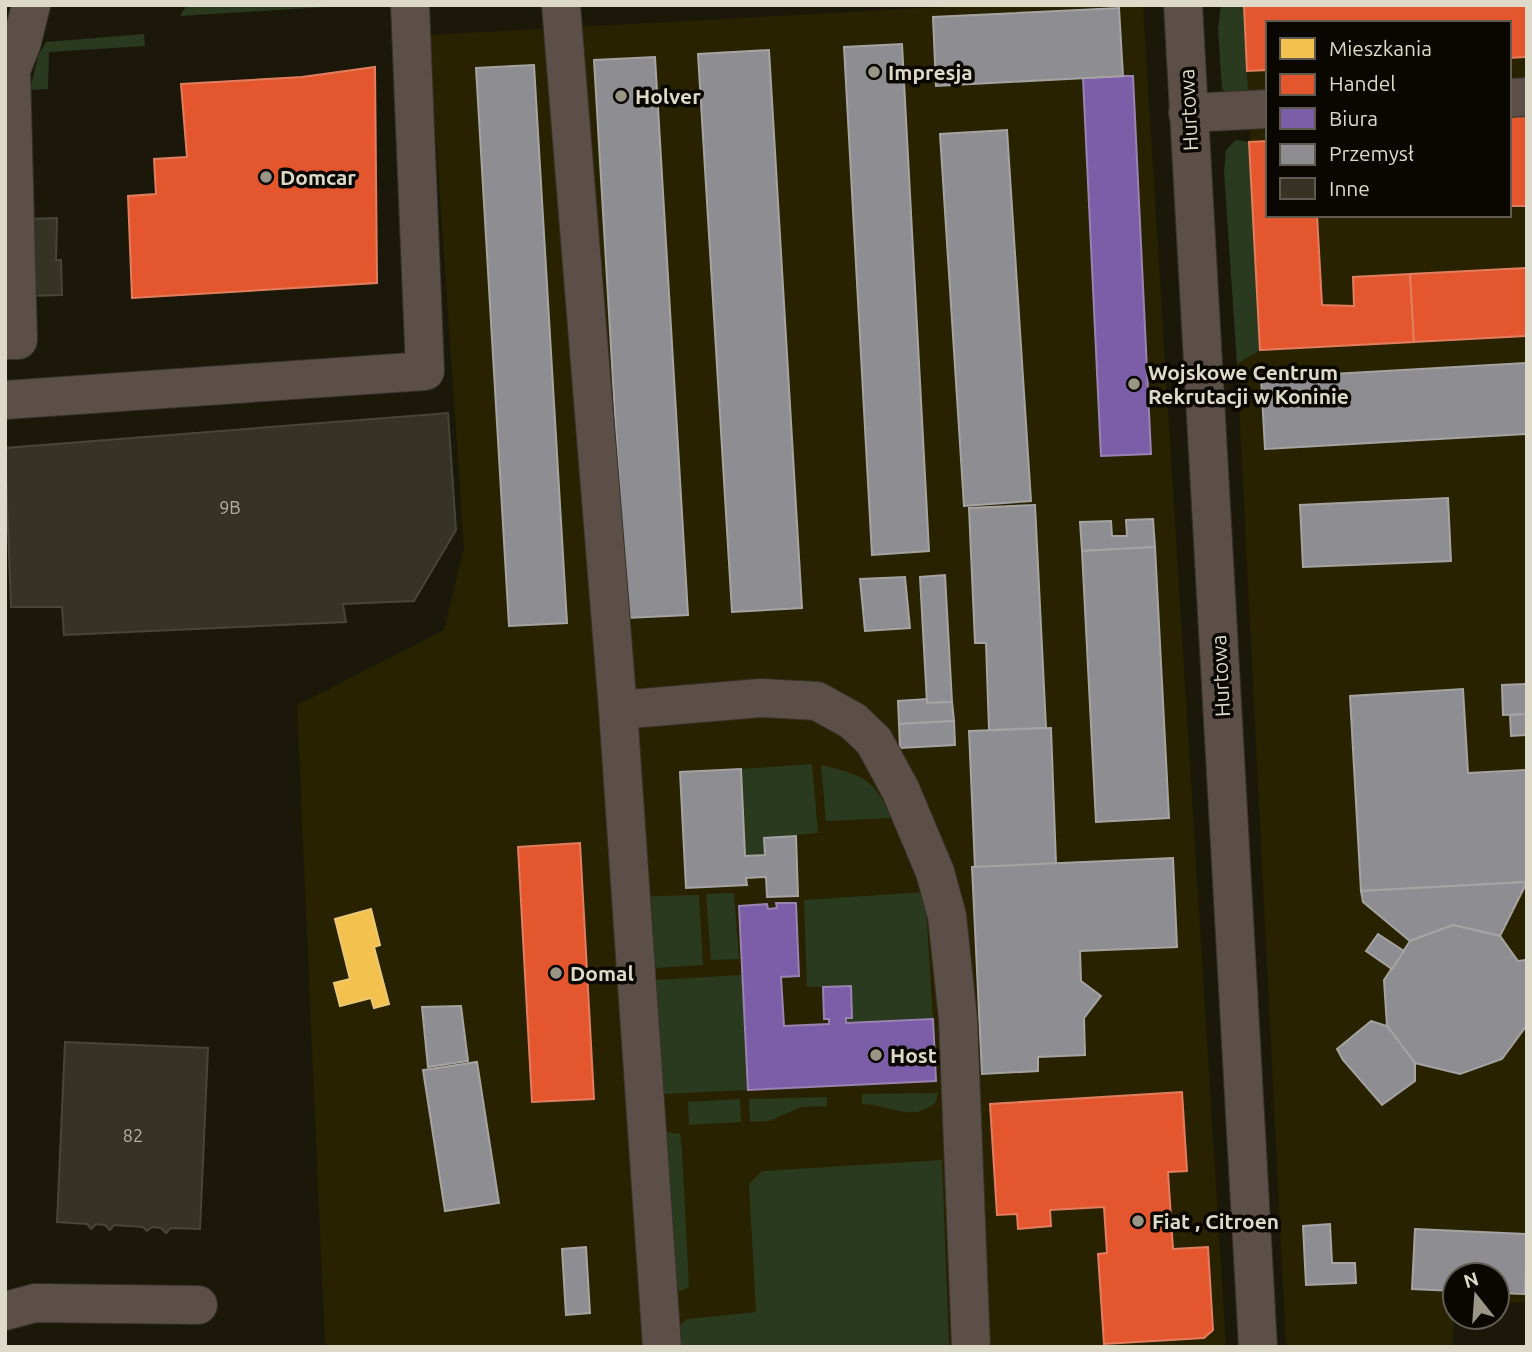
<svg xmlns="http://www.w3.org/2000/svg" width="1532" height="1352" viewBox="0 0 1532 1352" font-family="Ubuntu,sans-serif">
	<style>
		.built { fill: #292201; fill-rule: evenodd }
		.green { fill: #2a3a1f }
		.homes { fill: #f2c14e; stroke: #ecc873; stroke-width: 2 }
		.shops { fill: #e4572e; stroke: #e27e5d; stroke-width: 2 }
		.offices { fill: #7b5ea7; stroke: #9983b2; stroke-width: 2 }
		.industry { fill: #8d8d92; stroke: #a5a4a3; stroke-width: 2 }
		.building { fill: #363324; stroke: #474538; stroke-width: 2 }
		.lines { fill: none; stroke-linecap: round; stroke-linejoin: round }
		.minor-casing { stroke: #353227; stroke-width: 40 }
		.minor { stroke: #5c4f47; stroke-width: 38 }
		.poi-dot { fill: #9a9687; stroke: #0a0701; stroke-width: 2.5 }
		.labels { text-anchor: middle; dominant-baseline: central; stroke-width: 7; stroke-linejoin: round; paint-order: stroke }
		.number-label { font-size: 18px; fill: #b4b0a0 }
		.poi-label { font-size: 21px; font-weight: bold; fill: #dedaca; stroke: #0a0701; text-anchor: start }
		.street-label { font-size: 21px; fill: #dedaca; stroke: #0a0701 }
	</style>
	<rect width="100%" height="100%" fill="#1b180a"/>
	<g class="built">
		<polygon points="977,5 1143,5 1226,1347 325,1347 297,705 444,630 464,548 429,35"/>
		<path d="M1244,5h283v1298l-30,-1v-27h-42l-2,72h-167l-49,-983 23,-14zM1268,23h241v192h-241z"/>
	</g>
	<g class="green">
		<polygon points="187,5 357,5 180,16"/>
		<polygon points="1221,5 1244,5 1248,92 1229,94 1222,89 1218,29"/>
		<polygon points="144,34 145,46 49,52 48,89 30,90 38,56 46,42"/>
		<polygon points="1236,140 1249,142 1260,350 1237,364 1224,171 1226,150"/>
		<polygon points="812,764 818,833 765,838 765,855 745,856 741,769"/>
		<path d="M821,765c45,11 49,12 72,53l-67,3z"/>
		<polygon points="925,892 933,1019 846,1023 846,1018 852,1018 851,986 807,987 804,900"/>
		<polygon points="734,893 739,959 711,960 706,894"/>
		<polygon points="699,895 703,965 655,968 651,896"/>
		<polygon points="742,975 748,1090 664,1094 656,980"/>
		<path d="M938,1093l-2,9c-23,22 -48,2 -74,2v-10z"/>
		<polygon points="827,1097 827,1106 801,1107 769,1121 750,1122 749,1099"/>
		<polygon points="740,1099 741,1122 689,1125 688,1102"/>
		<polygon points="666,1132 680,1134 682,1150 689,1287 680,1291 676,1290"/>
		<polygon points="942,1160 949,1347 677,1347 677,1328 687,1319 756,1312 749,1184 762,1171"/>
	</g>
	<polygon class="homes" points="371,909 380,945 374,947 389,1004 374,1008 371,998 340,1006 334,983 350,979 335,919"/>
	<g class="shops">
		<polygon points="1244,5 1527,5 1527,57 1509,58 1509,23 1268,23 1268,70 1247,71"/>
		<polygon points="375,67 377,283 132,298 128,196 156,194 154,159 187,157 181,84 302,77"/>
		<polygon points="1527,116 1527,206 1509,206 1509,117"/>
		<polygon points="1268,141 1268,215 1317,215 1322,305 1354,306 1353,277 1410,274 1414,342 1260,350 1249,142"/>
		<polygon points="1527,268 1527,336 1414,342 1410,274"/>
		<polygon points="580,843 594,1099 532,1102 518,847"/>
		<polygon points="1182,1092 1187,1171 1168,1172 1173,1249 1208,1247 1213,1330 1204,1338 1104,1344 1098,1254 1107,1253 1104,1207 1050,1210 1051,1226 1018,1229 1017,1214 997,1215 990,1104"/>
	</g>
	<g class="offices">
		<polygon points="1123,76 1133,76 1151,454 1101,456 1083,78"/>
		<polygon points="776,903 796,903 799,976 781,977 784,1026 829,1024 829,1019 824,1019 823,987 851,986 852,1018 846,1018 846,1023 933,1019 936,1081 748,1090 739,906 767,904 768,909 777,908"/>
	</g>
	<g class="industry">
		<polygon points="1119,8 1123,76 936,86 933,17"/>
		<polygon points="902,44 929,551 872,555 844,47"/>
		<polygon points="769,50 802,608 732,612 698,54"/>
		<polygon points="655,57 688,615 627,618 594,60"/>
		<polygon points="534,65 567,623 509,626 476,68"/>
		<polygon points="1007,130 1031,501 964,506 940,134"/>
		<polygon points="1527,363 1527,434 1265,449 1261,378"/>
		<polygon points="1448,498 1451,561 1303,567 1300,505"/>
		<polygon points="1035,505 1046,728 989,730 986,643 975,643 969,508"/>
		<polygon points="1153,519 1155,547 1082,551 1080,522 1111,521 1112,536 1127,536 1126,520"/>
		<polygon points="1155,547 1169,818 1096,822 1082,551"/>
		<polygon points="945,575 952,702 927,703 920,577"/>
		<polygon points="905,577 910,628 865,631 860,579"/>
		<polygon points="1527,684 1527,714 1503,715 1502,685"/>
		<polygon points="1463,689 1468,773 1527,770 1527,882 1361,891 1350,696"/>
		<polygon points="927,699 927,703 952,702 954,721 899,724 898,701"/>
		<polygon points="1527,714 1527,735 1511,736 1510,715"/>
		<polygon points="954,721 955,745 900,748 899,724"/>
		<polygon points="1051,728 1056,864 975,868 969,731"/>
		<polygon points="741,769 745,856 765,855 764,838 796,836 798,896 767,897 766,877 746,878 747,885 686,888 680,772"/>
		<polygon points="1173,858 1177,947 1080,951 1081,981 1101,996 1084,1018 1085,1055 1038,1057 1038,1071 982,1074 972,867"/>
		<polygon points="1527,882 1500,936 1453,925 1410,941 1363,902 1361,891"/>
		<polygon points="1453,925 1500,936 1518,961 1527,960 1527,1025 1502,1059 1460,1074 1415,1063 1387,1026 1384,980 1410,941"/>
		<polygon points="1378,934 1404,951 1392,969 1366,951"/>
		<polygon points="461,1006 468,1061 428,1067 422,1007"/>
		<polygon points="1371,1021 1387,1026 1415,1063 1415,1081 1382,1105 1343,1060 1337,1049"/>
		<polygon points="477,1062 499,1203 445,1211 423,1070"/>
		<polygon points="1330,1224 1332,1263 1355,1263 1356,1283 1306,1285 1303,1226"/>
		<polygon points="1415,1229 1527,1234 1525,1294 1497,1293 1497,1275 1455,1275 1455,1291 1412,1289"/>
		<polygon points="586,1247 590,1313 566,1315 562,1249"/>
	</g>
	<g class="building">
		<polygon points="57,218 56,260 61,260 62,295 28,296 28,219"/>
		<polygon points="448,413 456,530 414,601 343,604 346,622 64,635 62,607 11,607 5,448"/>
		<polygon points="65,1042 208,1048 200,1229 171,1228 166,1233 161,1228 152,1227 147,1231 143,1227 114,1225 110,1230 105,1225 96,1224 91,1229 87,1224 57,1222"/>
	</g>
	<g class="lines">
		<defs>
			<g id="minor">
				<polyline points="561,5 618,710 662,1347"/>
				<polyline points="1183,5 1258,1347"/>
				<polyline points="1509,98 1527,97"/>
				<polyline points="1188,113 1268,109"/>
				<polyline points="5,340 18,340 11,70 22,42 31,5"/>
				<polyline points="5,400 425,371 410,5"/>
				<polyline points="618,710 761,698 817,701 853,721 874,741 901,791 935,872 947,916 958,1019 971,1347"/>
				<polyline points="5,1311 35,1303 198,1305"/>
			</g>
		</defs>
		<use href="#minor" class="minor-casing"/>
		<use href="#minor" class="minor"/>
	</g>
	<g class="poi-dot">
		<circle cx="874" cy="72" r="7"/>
		<circle cx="621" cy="96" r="7"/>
		<circle cx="266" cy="177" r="7"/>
		<circle cx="1134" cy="384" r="7"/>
		<circle cx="556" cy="973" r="7"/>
		<circle cx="876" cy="1055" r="7"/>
		<circle cx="1138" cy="1221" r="7"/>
	</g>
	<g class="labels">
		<g class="number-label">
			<text x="230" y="507">9B</text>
			<text x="133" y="1135">82</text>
		</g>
		<g class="poi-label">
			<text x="888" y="72">Impresja</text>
			<text x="635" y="96">Holver</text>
			<text x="280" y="177">Domcar</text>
			<text x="1148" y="372">Wojskowe Centrum<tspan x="1148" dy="24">Rekrutacji w Koninie</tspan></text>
			<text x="570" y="973">Domal</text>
			<text x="890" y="1055">Host</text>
			<text x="1152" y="1221">Fiat , Citroen</text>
		</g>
		<g class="street-label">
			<text transform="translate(1188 110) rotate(-93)">Hurtowa</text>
			<text transform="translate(1220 676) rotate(-93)">Hurtowa</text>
		</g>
	</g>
	<rect width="1532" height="1352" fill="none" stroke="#dedaca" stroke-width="14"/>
	<rect x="1266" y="21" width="245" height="196" fill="#0a0701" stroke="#5f5b51" stroke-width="2"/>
	<rect x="1280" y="38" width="35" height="21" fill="#f2c14e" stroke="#5f5b51" stroke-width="2"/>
	<text x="1329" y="56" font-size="21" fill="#dedaca">Mieszkania</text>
	<rect x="1280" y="74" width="35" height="21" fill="#e4572e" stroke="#5f5b51" stroke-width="2"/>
	<text x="1329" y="91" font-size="21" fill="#dedaca">Handel</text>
	<rect x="1280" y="108" width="35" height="21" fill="#7b5ea7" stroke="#5f5b51" stroke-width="2"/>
	<text x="1329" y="126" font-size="21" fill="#dedaca">Biura</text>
	<rect x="1280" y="144" width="35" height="21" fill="#8d8d92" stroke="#5f5b51" stroke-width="2"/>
	<text x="1329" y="161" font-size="21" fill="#dedaca">Przemysł</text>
	<rect x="1280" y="178" width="35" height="21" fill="#363324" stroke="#5f5b51" stroke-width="2"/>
	<text x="1329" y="196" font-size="21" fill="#dedaca">Inne</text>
	<g transform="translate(1476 1296) rotate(343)"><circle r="33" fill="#0a0701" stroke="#5f5b51" stroke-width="2"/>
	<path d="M0-5L12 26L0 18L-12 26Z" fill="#9a9687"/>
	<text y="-10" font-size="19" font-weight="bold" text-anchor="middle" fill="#dedaca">N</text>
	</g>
</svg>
